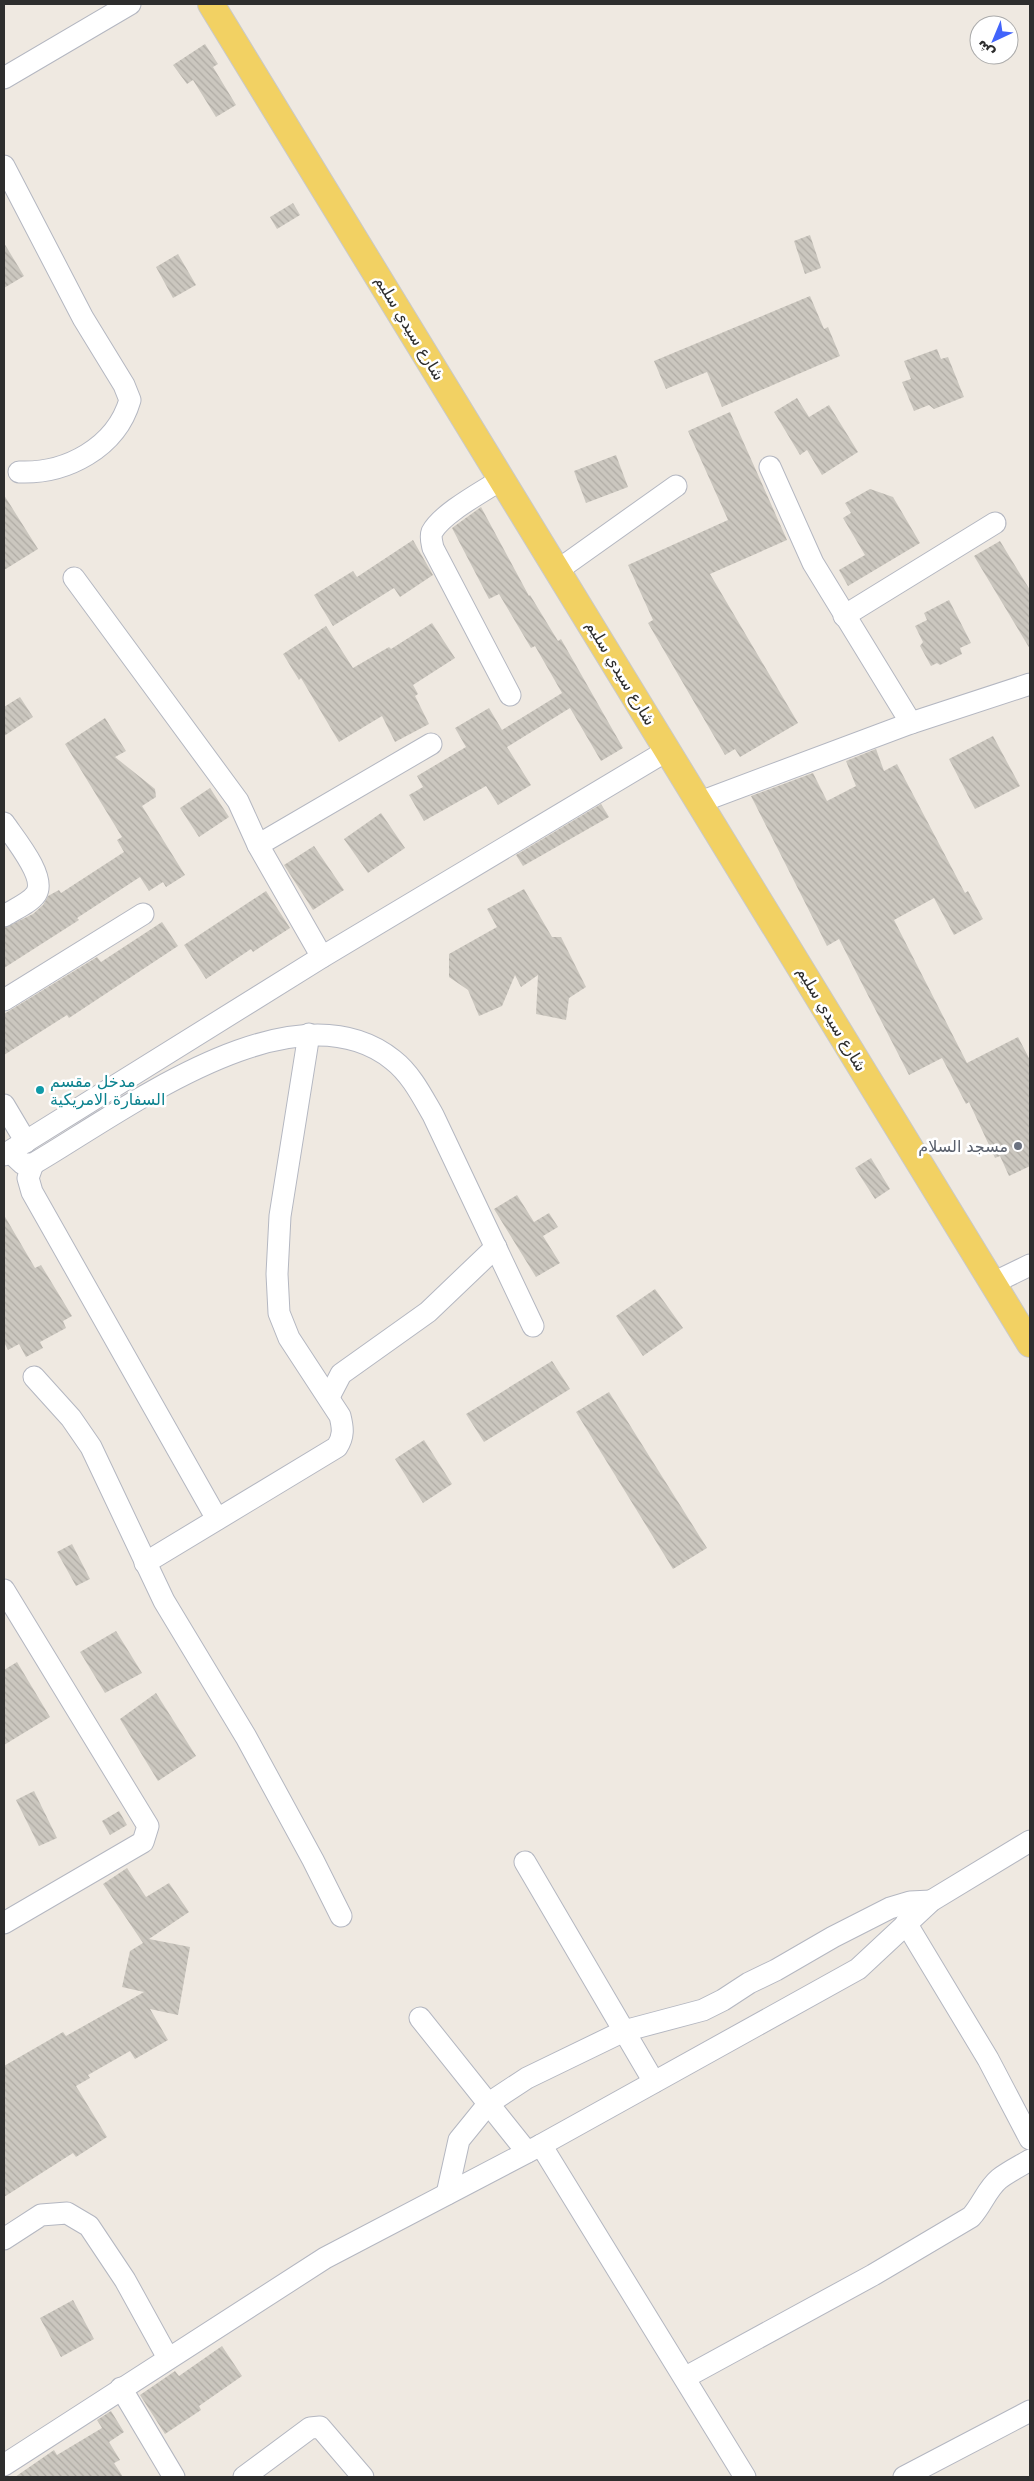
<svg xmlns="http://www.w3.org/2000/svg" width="1034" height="2481" viewBox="0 0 1034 2481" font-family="'DejaVu Sans',Vazirmatn,sans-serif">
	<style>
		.building { fill: url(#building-back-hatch) }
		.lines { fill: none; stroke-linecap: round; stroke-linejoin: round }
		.minor-casing { stroke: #b4b7c1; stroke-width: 23 }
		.major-casing { stroke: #c9c9c9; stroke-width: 28 }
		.minor { stroke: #fff; stroke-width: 21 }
		.major { stroke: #f2d163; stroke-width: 26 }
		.culture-dot { fill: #0f9aa8; stroke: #fff; stroke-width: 2 }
		.worship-dot { fill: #6b7280; stroke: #fff; stroke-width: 2 }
		.labels { text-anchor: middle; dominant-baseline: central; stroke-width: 5; stroke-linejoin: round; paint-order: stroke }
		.street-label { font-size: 16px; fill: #2e2e2e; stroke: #fff }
		.culture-label { font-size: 16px; fill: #0d838f; stroke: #fff; text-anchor: start }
		.worship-label { font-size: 16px; fill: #5b616d; stroke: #fff; text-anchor: end }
	</style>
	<defs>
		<pattern id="building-back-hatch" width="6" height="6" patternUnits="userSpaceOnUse" patternTransform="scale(1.25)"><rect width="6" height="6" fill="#cbc7bf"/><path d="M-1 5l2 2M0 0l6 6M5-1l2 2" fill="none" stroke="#afaba4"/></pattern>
	</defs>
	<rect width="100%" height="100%" fill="#efe9e1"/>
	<g class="building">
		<polygon points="205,44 218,64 213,67 236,105 216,117 193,80 187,84 173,65"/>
		<polygon points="293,203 300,215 277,229 270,217"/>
		<polygon points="810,235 821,268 805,274 794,241"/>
		<polygon points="4,243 24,276 4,288"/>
		<polygon points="178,254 196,285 173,298 156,267"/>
		<polygon points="810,296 824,329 828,327 840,356 722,407 707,372 666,389 654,361"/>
		<polygon points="937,349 941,359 948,357 964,397 934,409 929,405 914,411 902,382 911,379 904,361"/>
		<polygon points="797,398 809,417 829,405 858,452 822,475 807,450 800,455 774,412"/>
		<polygon points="730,412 787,540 710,574 798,723 740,757 735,749 725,755 648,623 653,620 628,565 728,520 688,431"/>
		<polygon points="616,455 628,487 586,503 574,471"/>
		<polygon points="870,489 893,497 920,543 848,586 839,570 865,555 843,518 851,513 845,503"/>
		<polygon points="4,495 38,549 4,570"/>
		<polygon points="481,507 529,596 530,595 558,641 561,639 623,748 601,761 570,708 507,747 531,785 498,805 486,786 424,821 409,795 423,787 417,776 466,747 455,728 489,708 502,730 562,693 535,646 531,648 499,594 489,599 452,528"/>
		<polygon points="413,540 433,575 400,597 394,588 333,626 314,595 353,571 357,577"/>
		<polygon points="1000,541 1030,590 1030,649 974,556"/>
		<polygon points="949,600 971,643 960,648 962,654 940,665 937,663 931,666 920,646 923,642 915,626 927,620 924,613"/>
		<polygon points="432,623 455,658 413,685 418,694 415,696 429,724 395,742 382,716 339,742 301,678 299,680 283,654 326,626 353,668 389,647 391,649"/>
		<polygon points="20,697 33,717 4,736 4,707"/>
		<polygon points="105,718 126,751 115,757 155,789 156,797 142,806 185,875 166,887 163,882 149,891 140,877 77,918 79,920 4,968 4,928 33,914 43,905 48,896 59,890 61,893 124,852 117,840 122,837 65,744"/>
		<polygon points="993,736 1020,786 975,809 949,759"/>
		<polygon points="876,749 884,771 897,764 965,893 968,891 983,919 954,935 934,898 894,920 967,1063 1018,1037 1030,1060 1030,1166 1009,1176 1000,1156 995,1158 969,1102 966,1104 942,1058 909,1075 839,939 827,946 751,796 813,773 827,801 856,786 846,761"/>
		<polygon points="210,788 229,817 199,837 180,808"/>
		<polygon points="601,804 609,817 523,866 516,855"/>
		<polygon points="381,813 405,848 368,873 344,839"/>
		<polygon points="314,846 344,890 313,910 284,865"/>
		<polygon points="524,889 552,937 561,937 586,987 569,998 566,1020 536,1014 538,975 521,987 515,975 502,1006 479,1016 468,990 449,977 449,954 497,927 487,909"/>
		<polygon points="266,891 290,928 253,952 251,949 206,979 184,945"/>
		<polygon points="162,922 178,946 69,1018 67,1015 4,1055 4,1014 97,957 101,962"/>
		<polygon points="871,1158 890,1189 875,1199 855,1168"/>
		<polygon points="517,1195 534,1222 549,1213 558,1227 543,1236 560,1263 536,1277 494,1209"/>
		<polygon points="4,1215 35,1268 41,1265 72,1316 63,1321 66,1328 40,1342 43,1348 26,1357 19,1344 8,1350 4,1342"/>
		<polygon points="655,1289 683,1328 643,1356 616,1316"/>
		<polygon points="552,1361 570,1389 484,1442 466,1414"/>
		<polygon points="609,1392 707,1548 673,1569 576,1412"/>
		<polygon points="424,1440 452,1484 423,1503 395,1459"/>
		<polygon points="72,1544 90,1579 76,1586 57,1552"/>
		<polygon points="116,1631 142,1673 105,1693 80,1652"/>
		<polygon points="17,1662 50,1717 4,1745 4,1670"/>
		<polygon points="156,1693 196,1756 158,1781 120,1719"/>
		<polygon points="34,1791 57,1838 39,1846 16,1800"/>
		<polygon points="119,1811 127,1825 110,1835 102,1821"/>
		<polygon points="127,1868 146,1897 169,1883 189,1912 149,1939 190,1947 178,2015 150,2009 168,2040 135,2059 130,2051 88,2075 90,2078 76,2086 107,2137 76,2157 73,2153 4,2197 4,2066 63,2032 66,2036 144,1992 122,1987 130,1951 143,1943 103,1884"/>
		<polygon points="73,2300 94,2339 61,2357 40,2318"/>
		<polygon points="222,2346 242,2376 199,2406 201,2410 165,2434 140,2395 175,2371 179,2376"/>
		<polygon points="111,2411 124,2432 109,2442 120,2460 114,2463 123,2477 15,2477 54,2450 57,2455 102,2428 97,2420"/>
	</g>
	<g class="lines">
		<defs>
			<g id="minor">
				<polyline points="4,78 130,4"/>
				<path d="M4,166l79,152 41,67 6,15c-14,48 -64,74 -111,72"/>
				<polyline points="770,467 813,563 911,723"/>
				<path d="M502,479c-18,12 -60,34 -70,53 -2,5 0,11 1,16l77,147"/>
				<polyline points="558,570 676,486"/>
				<polyline points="74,578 238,801 258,845 322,957"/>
				<polyline points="844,616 995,523"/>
				<polyline points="700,802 911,723 1030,684"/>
				<path d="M4,823c10,15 43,54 32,71 -6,9 -23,16 -32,22"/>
				<polyline points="258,845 431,744"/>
				<polyline points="4,1000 143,914"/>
				<polyline points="4,1105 26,1142"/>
				<path d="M10,1152l13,12h10c88,-51 260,-184 360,-104 18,14 29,36 40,55l100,211"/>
				<polyline points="4,1155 322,957 668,750"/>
				<polyline points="33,1164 28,1178 32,1192 217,1519"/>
				<polyline points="993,1283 1030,1265"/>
				<polyline points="34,1377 71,1418 91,1447 164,1601 246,1737 313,1860 341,1916"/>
				<polyline points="329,1397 341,1374 428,1312 496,1247"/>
				<path d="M145,1563l192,-116c7,-11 6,-19 3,-31l-51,-78 -10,-25 -2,-39 3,-58 29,-182"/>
				<polyline points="4,1590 148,1826 143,1842 4,1923"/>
				<polyline points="525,1862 654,2082"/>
				<polyline points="906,1923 988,2059 1030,2139"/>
				<polyline points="420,2018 527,2152"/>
				<polyline points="541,2145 745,2477"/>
				<polyline points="447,2194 459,2140 489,2103 527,2078 624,2031 703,2010 723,2000 749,1983 776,1970 833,1937 890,1908 910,1902 931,1901"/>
				<polyline points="4,2239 41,2215 67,2213 89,2226 125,2280 168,2358"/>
				<path d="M686,2377l187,-102 98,-58c11,-12 16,-28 28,-38 9,-7 21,-13 31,-19"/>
				<polyline points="121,2388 174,2477"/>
				<polyline points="4,2465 325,2258 541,2145 858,1969 931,1901 1030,1841"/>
				<polyline points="244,2477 310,2428 320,2427 363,2477"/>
				<polyline points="904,2477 1030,2411"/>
			</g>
			<polyline id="major" points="211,4 1030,1344"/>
		</defs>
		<use href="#minor" class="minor-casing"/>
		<use href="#major" class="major-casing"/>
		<use href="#minor" class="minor"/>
		<use href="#major" class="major"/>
	</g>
	<circle class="culture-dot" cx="40" cy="1090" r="5"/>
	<circle class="worship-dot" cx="1018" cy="1146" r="5"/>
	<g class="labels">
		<g class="street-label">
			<text transform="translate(410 328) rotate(59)">شارع سيدي سليم</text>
			<text transform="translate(621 673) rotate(59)">شارع سيدي سليم</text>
			<text transform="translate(832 1019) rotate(59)">شارع سيدي سليم</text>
		</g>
		<g class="culture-label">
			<text x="50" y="1081">مدخل مقسم<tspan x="50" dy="18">السفارة الامريكية</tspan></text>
		</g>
		<g class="worship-label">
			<text x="1008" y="1146">مسجد السلام</text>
		</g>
	</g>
	<rect width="1034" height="2481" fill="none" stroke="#2e2e2e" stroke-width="10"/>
	<g transform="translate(994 40) rotate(224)"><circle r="24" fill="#ffffff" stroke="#ababab"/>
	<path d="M0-4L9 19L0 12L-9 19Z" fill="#4264fb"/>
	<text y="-8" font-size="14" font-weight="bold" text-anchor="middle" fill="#2e2e2e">ش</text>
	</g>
</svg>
